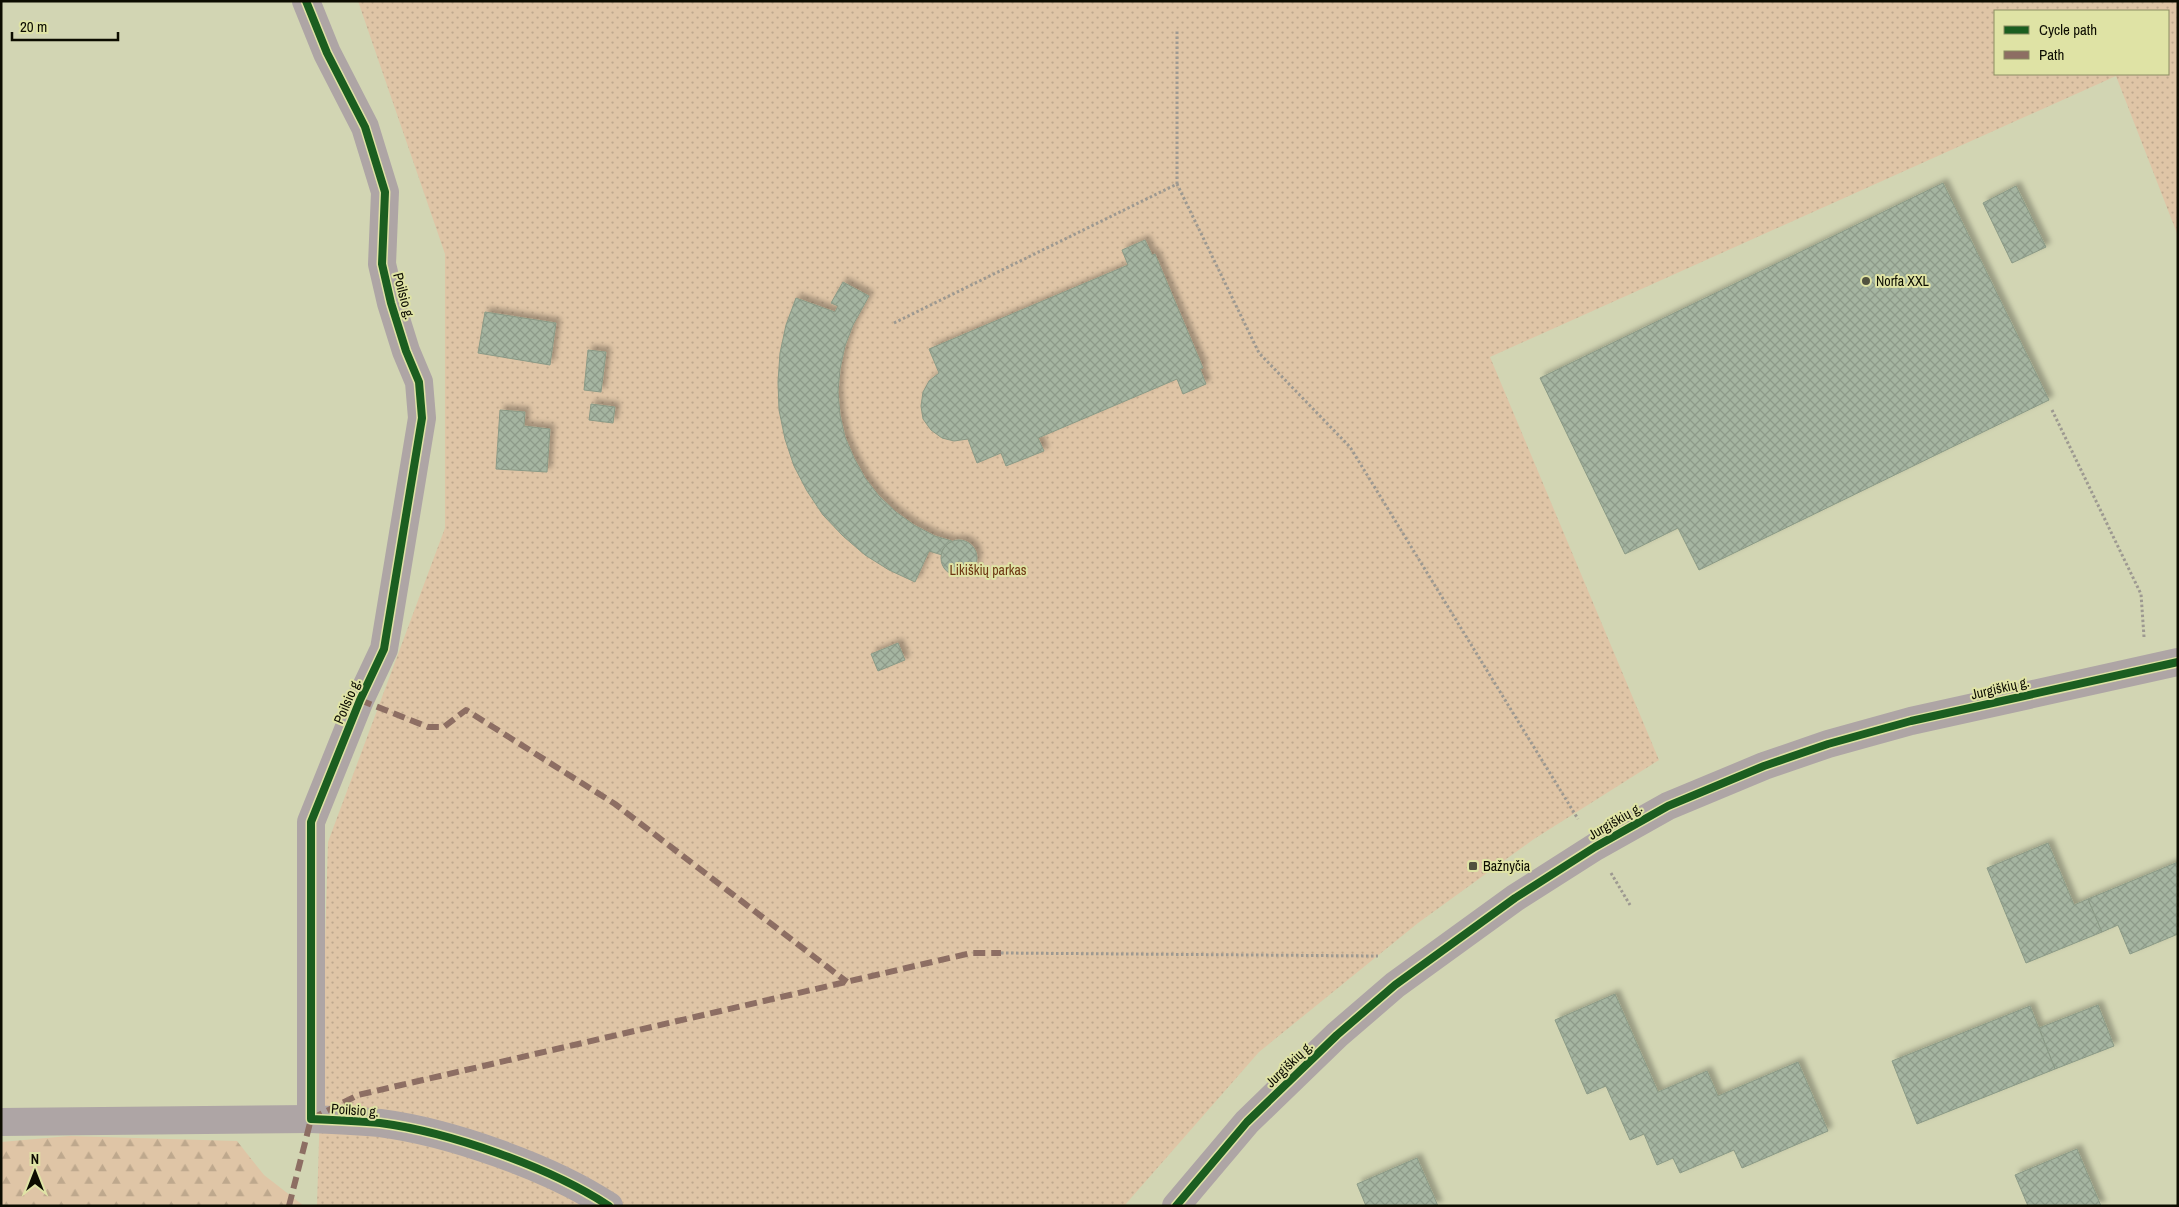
<svg xmlns="http://www.w3.org/2000/svg" width="2179" height="1207" viewBox="0 0 2179 1207" font-family="'Archivo Narrow',sans-serif">
	<style>
		.forest { fill: url(#forest-firs) }
		.park { fill: url(#park-dots); fill-rule: evenodd }
		.building { fill: url(#building-cross-hatch); stroke: #8b9a86; filter: url(#shadow) }
		.lines { fill: none; stroke-linecap: round; stroke-linejoin: round }
		.path { stroke: #9d9991; stroke-width: 3; stroke-dasharray: 2.5 2.5; stroke-linecap: butt }
		.minor { stroke: #aea5a5; stroke-width: 28 }
		.quiet { stroke: #8d6e63; stroke-width: 6; stroke-dasharray: 12 6; stroke-linecap: butt }
		.cycleway-casing { stroke: #dfe3a5; stroke-width: 11 }
		.cycleway { stroke: #1b5e20; stroke-width: 8 }
		.poi-dot { fill: #51523f; stroke: #dfe3a5; stroke-width: 2 }
		.labels { text-anchor: middle; dominant-baseline: central; stroke-width: 4; stroke-linejoin: round; paint-order: stroke }
		.poi-label { font-size: 14px; fill: #0c0c00; stroke: #dfe3a5; text-anchor: start }
		.street-label { font-size: 14px; fill: #0c0c00; stroke: #dfe3a5 }
		.park-label { font-size: 14px; fill: #6e3712; stroke: #dfe3a5 }
	</style>
	<defs>
		<pattern id="forest-firs" width="22" height="20" patternUnits="userSpaceOnUse" patternTransform="scale(1.25)"><rect width="22" height="20" fill="#dfc5a6"/><path d="M5 1l3.5 6h-7zM16 11l3.5 6h-7z" fill="#bea88d"/></pattern>
		<pattern id="park-dots" width="8" height="8" patternUnits="userSpaceOnUse" patternTransform="scale(1.25)"><rect width="8" height="8" fill="#dfc5a6"/><path d="M2 2h.1M6 6h.1" fill="none" stroke="#bea88d" stroke-width="1.8" stroke-linecap="round"/></pattern>
		<pattern id="building-cross-hatch" width="8" height="8" patternUnits="userSpaceOnUse" patternTransform="scale(1.25)"><rect width="8" height="8" fill="#a5b5a1"/><path d="M0 0l8 8M0 8l8-8" fill="none" stroke="#8d9a89"/></pattern>
		<filter id="shadow"><feDropShadow dx="4.5" dy="-4.5" stdDeviation="2.5" flood-color="#0004"/></filter>
	</defs>
	<rect width="100%" height="100%" fill="#d2d5b3"/>
	<polygon class="forest" points="69,1136 237,1141 264,1175 304,1206 1,1206 1,1142"/>
	<path class="park" d="M358,1h1820v235l-62,-160 -626,281 169,403 -125,79 -116,84 -159,129 -135,154h-807l11,-364 117,-314v-274zM1995,11h173v63h-173z"/>
	<g class="building">
		<polygon points="1943,183 2049,400 1699,570 1678,528 1625,554 1540,378"/>
		<polygon points="2016,186 2046,247 2012,263 1983,203"/>
		<polygon points="1145,240 1152,255 1155,254 1203,368 1200,369 1206,384 1183,394 1177,379 1038,438 1044,451 1006,466 1001,453 977,463 968,439 954,441 942,438 931,430 923,419 921,406 923,392 929,381 939,373 929,349 1128,265 1122,250"/>
		<polygon points="843,282 869,296 853,325 845,346 840,369 838,392 840,415 845,437 854,458 865,478 879,496 896,512 914,525 935,536 952,541 943,549 942,555 929,551 915,582 889,570 865,555 843,536 823,515 807,491 794,466 785,439 779,410 778,382 780,353 786,325 796,298 835,312 838,306 831,303"/>
		<polygon points="485,312 556,323 550,365 478,353"/>
		<polygon points="588,350 606,352 601,392 584,390"/>
		<polygon points="591,404 615,407 613,423 589,420"/>
		<polygon points="500,410 525,412 524,426 550,429 547,472 496,469"/>
		<circle cx="959" cy="558" r="18"/>
		<polygon points="898,643 905,660 878,671 871,654"/>
		<polygon points="2048,843 2074,905 2088,899 2102,932 2026,963 1987,868"/>
		<polygon points="2178,862 2178,934 2130,954 2118,925 2102,932 2088,899"/>
		<polygon points="1615,994 1658,1092 1707,1071 1718,1096 1798,1062 1828,1131 1742,1168 1734,1150 1680,1173 1673,1158 1657,1165 1644,1134 1630,1140 1606,1086 1587,1094 1555,1020"/>
		<polygon points="2098,1005 2114,1046 2055,1069 2039,1028"/>
		<polygon points="2030,1006 2055,1069 1917,1124 1892,1061"/>
		<polygon points="2077,1149 2101,1206 2028,1206 2015,1175"/>
		<polygon points="1417,1158 1438,1206 1366,1206 1357,1184"/>
	</g>
	<g class="lines">
		<g class="path">
			<polyline points="1177,184 1177,29"/>
			<polyline points="894,323 1177,184 1259,353 1350,447 1578,819"/>
			<polyline points="2052,410 2141,594 2144,637"/>
			<polyline points="1611,873 1630,905"/>
			<polyline points="1001,953 1378,956"/>
		</g>
		<g class="minor">
			<path d="M306,1l21,52 38,74 20,65 -3,72 9,39 15,48 13,31 3,36 -38,231 -24,51 -49,122v297c23,1 46,2 69,4 69,9 170,44 229,83"/>
			<polyline points="1,1122 311,1119"/>
			<polyline points="1176,1206 1247,1122 1337,1035 1395,985 1515,898 1595,847 1668,806 1764,766 1828,744 1911,721 2178,662"/>
		</g>
		<g class="quiet">
			<polyline points="360,700 428,727 444,727 466,710 615,804 847,982"/>
			<polyline points="289,1206 311,1119 358,1095 971,953 1001,953"/>
		</g>
		<defs>
			<g id="cycleway">
				<path d="M306,1l21,52 38,74 20,65 -3,72 9,39 15,48 13,31 3,36 -38,231 -24,51 -49,122v297c23,1 46,2 69,4 69,9 170,44 229,83"/>
				<polyline points="1176,1206 1247,1122 1337,1035 1395,985 1515,898 1595,847 1668,806 1764,766 1828,744 1911,721 2178,662"/>
			</g>
		</defs>
		<use href="#cycleway" class="cycleway-casing"/>
		<use href="#cycleway" class="cycleway"/>
	</g>
	<g class="poi-dot">
		<circle cx="1866" cy="281" r="5"/>
		<rect x="1468" y="861" width="10" height="10" rx="2.5"/>
	</g>
	<g class="labels">
		<g class="poi-label">
			<text x="1876" y="281">Norfa XXL</text>
			<text x="1483" y="866">Bažnyčia</text>
		</g>
		<g class="street-label">
			<text transform="translate(404 296) rotate(75)">Poilsio g.</text>
			<text transform="translate(2000 688) rotate(-13)">Jurgiškių g.</text>
			<text transform="translate(347 701) rotate(-67)">Poilsio g.</text>
			<text transform="translate(1615 821) rotate(-30)">Jurgiškių g.</text>
			<text transform="translate(1289 1064) rotate(-44)">Jurgiškių g.</text>
			<text transform="translate(355 1110) rotate(4)">Poilsio g.</text>
		</g>
		<g class="park-label">
			<text x="988" y="570">Likiškių parkas</text>
		</g>
	</g>
	<rect width="2179" height="1207" fill="none" stroke="#0c0c00" stroke-width="5"/>
	<rect x="1994" y="10" width="175" height="65" fill="#dfe3a5" stroke="#8b8d63"/>
	<rect x="2004" y="26" width="25" height="8" fill="#1b5e20" stroke="#8b8d63"/>
	<text x="2039" y="35" font-size="15" fill="#0c0c00">Cycle path</text>
	<rect x="2004" y="51" width="25" height="8" fill="#8d6e63" stroke="#8b8d63"/>
	<text x="2039" y="60" font-size="15" fill="#0c0c00">Path</text>
	<g transform="translate(35 1172)" stroke="#dfe3a5" stroke-width="4" paint-order="stroke">
	<path d="M0-4L9 19L0 12L-9 19Z" fill="#0c0c00"/>
	<text y="-8" font-size="14" font-weight="bold" text-anchor="middle" fill="#0c0c00">N</text>
	</g>
	<path d="M12 32v8h106v-8" fill="none" stroke="#0c0c00" stroke-width="2.5"/>
	<text x="20" y="32" font-size="15" fill="#0c0c00" stroke="#dfe3a5" stroke-width="4" paint-order="stroke">20 m</text>
</svg>
